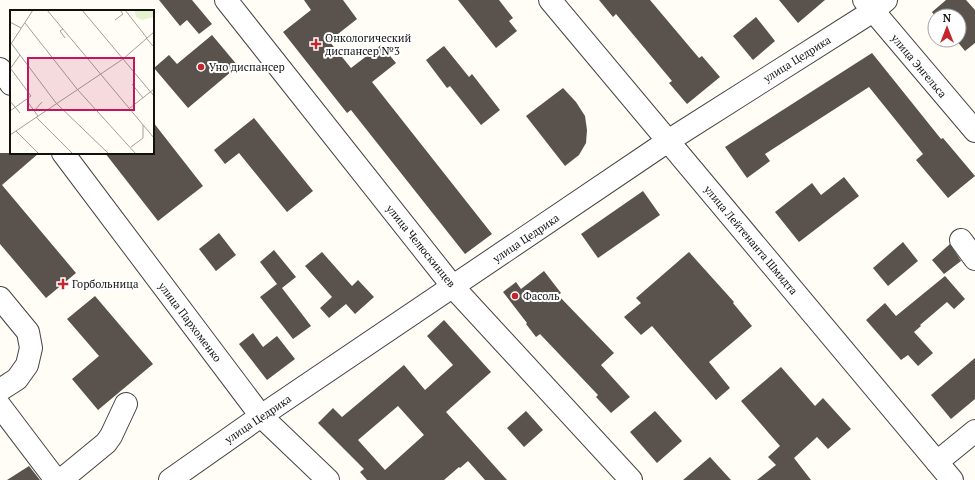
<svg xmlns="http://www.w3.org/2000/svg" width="975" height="480" viewBox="0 0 975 480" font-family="'PT Serif',serif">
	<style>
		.building { fill: #5a524d; fill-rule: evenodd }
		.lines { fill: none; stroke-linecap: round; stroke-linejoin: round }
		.minor-casing { stroke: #444; stroke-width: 24 }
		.minor { stroke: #fff; stroke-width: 22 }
		.poi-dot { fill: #c4262e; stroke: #fff; stroke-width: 1.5 }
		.labels { text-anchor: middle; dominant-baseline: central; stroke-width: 4; stroke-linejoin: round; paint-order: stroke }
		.poi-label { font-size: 11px; fill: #111; stroke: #fff; text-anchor: start }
		.street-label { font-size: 11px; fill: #111; stroke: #fff }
		.inset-road { fill: none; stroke: #a09f9a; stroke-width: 1 }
		.view { fill: #c2185b; fill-opacity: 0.15; stroke: #c2185b; stroke-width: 2 }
		.inset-edge { fill: none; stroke: #111; stroke-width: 2 }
	</style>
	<rect width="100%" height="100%" fill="#fffdf5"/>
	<g class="building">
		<polygon points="159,0 192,0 212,24 199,34 187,20 180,26"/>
		<polygon points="304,0 343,0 357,19 329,41 351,68 381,45 396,63 372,82 492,234 465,254 351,110 347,113 283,32 311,10"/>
		<polygon points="458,0 499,0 513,18 509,21 517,31 496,48"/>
		<polygon points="599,0 650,0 699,58 702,56 720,77 687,104 669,83 672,81 616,14 613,17"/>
		<polygon points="779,0 825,0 798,23"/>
		<polygon points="946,0 966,0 975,10 975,43 965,51 956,40 959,40 959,16 935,16 932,12"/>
		<polygon points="756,17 775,41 753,60 733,36"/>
		<polygon points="212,35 238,66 188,108 154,68 169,55 177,64"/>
		<polygon points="444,46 469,77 472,74 500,110 481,125 450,86 447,88 426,60"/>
		<polygon points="872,53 941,139 943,138 975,176 948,198 916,160 923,154 869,87 765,154 770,161 747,178 725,147"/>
		<polygon points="563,88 576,102 585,116 587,130 586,143 579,155 565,166 526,116"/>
		<polygon points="254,118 313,191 287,212 239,153 225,164 214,150"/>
		<polygon points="153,122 203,186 158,221 105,153 153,153"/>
		<polygon points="0,153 39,153 2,185 76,273 46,298 0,244"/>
		<polygon points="844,177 859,196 799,242 775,212 812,183 821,195"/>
		<polygon points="643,191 660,215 598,258 581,234"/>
		<polygon points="219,233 236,255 216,271 199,249"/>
		<polygon points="903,242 918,261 888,286 873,268"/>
		<polygon points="950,244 961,261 944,274 932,260"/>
		<polygon points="274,250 296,277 282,288 311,326 293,339 260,297 277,284 260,262"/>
		<polygon points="322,252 352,286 358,280 374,297 355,314 346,304 329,318 320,308 332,297 305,266"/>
		<polygon points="689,252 734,302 733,303 752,326 709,362 730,388 716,400 652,326 641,335 624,317 641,303 636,298"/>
		<polygon points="544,271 561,293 558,295 614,353 601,365 630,397 611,413 596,397 598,395 540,334 536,337 526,324 527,323 503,292 516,282 521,289"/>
		<polygon points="945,276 965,299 954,309 947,302 920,325 921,326 914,332 933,353 918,366 908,355 901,360 866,320 885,303 896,316"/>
		<polygon points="95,296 153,364 98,410 72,379 99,356 67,319"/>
		<path d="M444,320l47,52 -45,40 61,68h-22l-17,-19 -8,7 -1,-1 -15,13h-77l-7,-8 4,-3 -46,-46 15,-15 9,9 62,-52 21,25 28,-25 -26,-29zM398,406l26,29 -39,35 -27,-30z"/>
		<polygon points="253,333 263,347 277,336 295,359 267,380 239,344"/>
		<polygon points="975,358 975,399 951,419 931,395"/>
		<polygon points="781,367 815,406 823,398 851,429 828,449 817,437 794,458 811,480 757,480 776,465 768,457 780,446 741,401"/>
		<polygon points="526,411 543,430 524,447 507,428"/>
		<polygon points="655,411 682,441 657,463 630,432"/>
		<polygon points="710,457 731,480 683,480"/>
		<polygon points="29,466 40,480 7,480"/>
	</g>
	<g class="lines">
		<defs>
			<g id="minor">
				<polyline points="226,0 454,288 631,480"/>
				<polyline points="550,0 952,480"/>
				<polyline points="864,0 975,131"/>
				<polyline points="0,69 11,84"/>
				<polyline points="63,153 261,416 328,480"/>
				<polyline points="961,240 975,259"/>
				<polyline points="0,298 28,332 31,348 27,365 17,379 0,390"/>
				<polyline points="0,406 56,480"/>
				<polyline points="937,462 975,431"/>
				<polyline points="61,480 106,443 111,436 126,404"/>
				<polyline points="170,480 261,416 668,141 873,11 886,0"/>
			</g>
		</defs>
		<use href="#minor" class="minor-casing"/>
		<use href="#minor" class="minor"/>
	</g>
	<g class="poi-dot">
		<path d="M314 38h4v4h4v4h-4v4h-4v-4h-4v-4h4z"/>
		<circle cx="201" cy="67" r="4"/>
		<path d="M61 278h4v4h4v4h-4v4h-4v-4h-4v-4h4z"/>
		<circle cx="515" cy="296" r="4"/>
	</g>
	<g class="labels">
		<g class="poi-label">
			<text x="325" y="38">Онкологический<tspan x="325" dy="13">диспансер №3</tspan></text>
			<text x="209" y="67">Уно диспансер</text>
			<text x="72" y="284">Горбольница</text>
			<text x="523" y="296">Фасоль</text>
		</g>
		<g class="street-label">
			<text transform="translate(797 59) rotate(-32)">улица Цедрика</text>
			<text transform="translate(919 66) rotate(50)">улица Энгельса</text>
			<text transform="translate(526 238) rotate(-34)">улица Цедрика</text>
			<text transform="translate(751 240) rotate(50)">улица Лейтенанта Шмидта</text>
			<text transform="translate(421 246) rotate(51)">улица Челюскинцев</text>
			<text transform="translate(190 322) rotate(53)">улица Пархоменко</text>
			<text transform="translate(258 419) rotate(-34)">улица Цедрика</text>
		</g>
	</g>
	<g transform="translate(10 10)">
		<rect width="144" height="144" fill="#fffdf5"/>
		<path d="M124,0h20v7l-12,3 -6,-3z" fill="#e6f2cf"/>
		<path class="inset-road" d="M37,0l107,128M72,0l72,86M115,0l22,28M105,10l8,-6 -3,-4M0,12l11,6M15,13l52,66 59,65M53,19l-3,2 5,7M136,28l8,9M1,33l45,60 53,51M1,34l22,-34M0,59l10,-14M122,74l11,14M0,91l10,12M17,91l11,15M120,98l24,-19M0,101l21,-15 -20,-27M24,101l8,-9M26,107l37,37M6,121l23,23M0,125l113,-76 31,-27M121,137l12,-9v-13"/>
		<path class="view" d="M18,48h106v52h-106z"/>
		<rect width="144" height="144" class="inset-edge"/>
	</g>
	<g transform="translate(947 28)"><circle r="19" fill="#ffffff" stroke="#a0a0a0"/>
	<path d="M0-3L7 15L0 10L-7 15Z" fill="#c4262e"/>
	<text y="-6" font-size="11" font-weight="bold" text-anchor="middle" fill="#111111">N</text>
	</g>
</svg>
